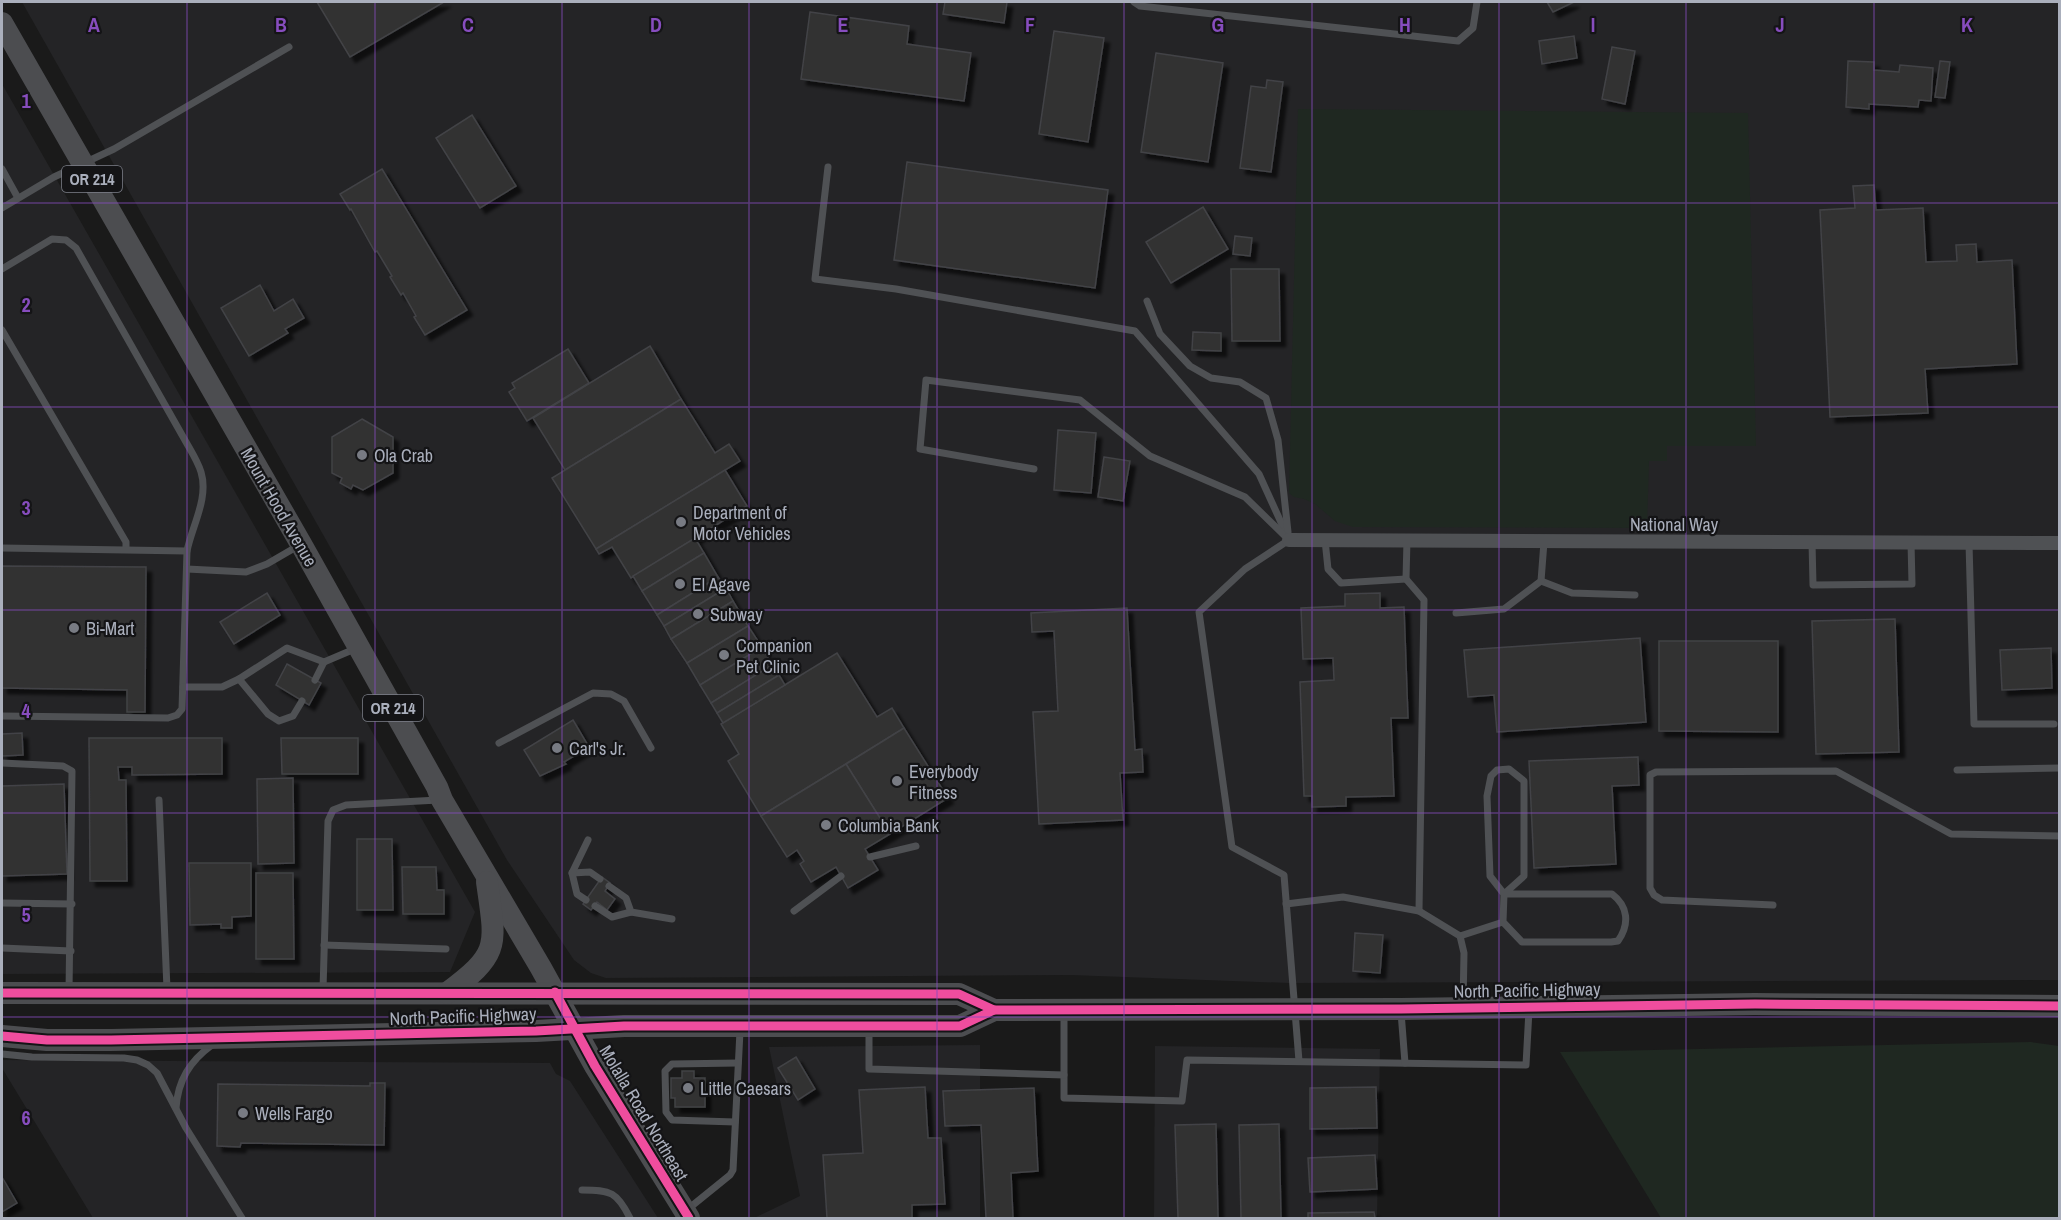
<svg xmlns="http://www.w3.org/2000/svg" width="2061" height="1220" viewBox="0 0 2061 1220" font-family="'Archivo Narrow',sans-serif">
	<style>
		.built { fill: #242426 }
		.green { fill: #1f2821 }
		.building { fill: #323232; stroke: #424346; stroke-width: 1.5; filter: url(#shadow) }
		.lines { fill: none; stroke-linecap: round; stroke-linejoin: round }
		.service { stroke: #4f5154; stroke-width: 7 }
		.minor { stroke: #4f5154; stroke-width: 14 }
		.primary { stroke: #4c4d50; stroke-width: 22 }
		.cycleway-casing { stroke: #141416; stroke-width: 13 }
		.cycleway { stroke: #ef4d9e; stroke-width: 9 }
		.grid { fill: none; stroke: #874dbe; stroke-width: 1.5; stroke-opacity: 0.55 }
		.poi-dot { fill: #787b83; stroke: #141416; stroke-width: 2 }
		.labels { text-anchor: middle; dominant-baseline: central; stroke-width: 4.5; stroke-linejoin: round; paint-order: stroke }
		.shield { fill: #141416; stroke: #7d808a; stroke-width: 1.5 }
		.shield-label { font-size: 16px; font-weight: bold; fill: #aaafbc }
		.poi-label { font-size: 18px; fill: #aaafbc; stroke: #141416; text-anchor: start }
		.street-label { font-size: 18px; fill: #aaafbc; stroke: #141416 }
		.grid-label { font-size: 20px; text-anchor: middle; font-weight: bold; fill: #874dbe; stroke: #141416; stroke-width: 4.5; stroke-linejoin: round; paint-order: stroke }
	</style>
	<defs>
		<filter id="shadow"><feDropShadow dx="5.5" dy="5.5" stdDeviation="1.5" flood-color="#0009"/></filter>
	</defs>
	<rect width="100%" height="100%" fill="#1a1a1a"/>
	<g class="built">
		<polygon points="22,2 2059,2 2059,980 1289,983 1071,975 606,978 591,973 574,960 507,860"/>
		<polygon points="2,84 475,912 450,972 2,974"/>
		<polygon points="980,1045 980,1218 754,1218 800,1196 769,1047"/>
		<polygon points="1155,1046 1380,1049 1377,1218 1154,1218"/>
		<polygon points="2,1060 550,1063 556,1074 570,1081 658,1218 93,1218 2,1068"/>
	</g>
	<g class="green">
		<polygon points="1298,109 1748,113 1756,446 1667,446 1667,461 1649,461 1647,528 1353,527 1335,521 1315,504 1304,499 1294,497 1289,493"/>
		<polygon points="2031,1042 2059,1046 2059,1218 1661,1218 1560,1052"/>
	</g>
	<g class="building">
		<polygon points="317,2 444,2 350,57"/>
		<polygon points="945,2 1007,2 1004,23 943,14"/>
		<polygon points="1547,2 1574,2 1553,12"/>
		<polygon points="810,12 909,26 907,44 971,53 964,101 801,79"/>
		<polygon points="1054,31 1104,38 1088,142 1039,134"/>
		<polygon points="1574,36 1577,58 1542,64 1539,41"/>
		<polygon points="1612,47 1635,51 1625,104 1602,99"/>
		<polygon points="1156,53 1223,63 1208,162 1141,152"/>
		<polygon points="1848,61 1874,62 1874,70 1899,72 1900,65 1933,68 1931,101 1919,100 1918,107 1869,104 1869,109 1846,107"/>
		<polygon points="1940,61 1950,62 1945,98 1935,97"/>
		<polygon points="1267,80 1283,82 1271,172 1240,168 1251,86 1266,88"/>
		<polygon points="472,115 516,186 480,208 436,138"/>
		<polygon points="907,162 1108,190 1095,288 894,260"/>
		<polygon points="382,169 467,310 425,335 414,317 416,316 403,293 401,295 390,277 392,276 377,251 375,252 351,209 350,210 340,194"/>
		<polygon points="1874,185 1876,210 1923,208 1926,262 1957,261 1956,245 1976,244 1977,262 2012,260 2017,364 1925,369 1928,413 1830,417 1820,210 1855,208 1853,186"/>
		<polygon points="1203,207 1228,249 1171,283 1146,242"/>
		<polygon points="1235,236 1252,238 1250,256 1233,254"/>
		<polygon points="1231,269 1279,269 1280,341 1232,341"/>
		<polygon points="260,285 274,311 293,299 304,318 285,329 288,333 249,356 221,308"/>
		<polygon points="1193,332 1221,333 1221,351 1192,350"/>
		<polygon points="650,346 681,399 565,470 533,418"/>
		<polygon points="568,349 589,383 527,421 509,392 515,388 512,383"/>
		<polygon points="681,399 715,453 729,444 740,461 596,549 552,478"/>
		<polygon points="362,419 393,437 393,473 363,490 353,485 351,489 340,483 342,478 332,473 332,437"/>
		<polygon points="1058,430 1096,433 1091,493 1054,490"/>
		<polygon points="1104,457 1130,461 1123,501 1098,497"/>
		<polygon points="725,470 747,506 631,578 612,547 599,554 596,549"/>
		<polygon points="695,538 704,553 642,591 633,576"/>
		<polygon points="704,553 718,577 657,615 642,591"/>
		<polygon points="2,566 146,567 145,712 127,712 127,690 2,688"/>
		<polygon points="718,577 726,588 664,626 657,615"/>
		<polygon points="726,588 733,601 671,639 664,626"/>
		<polygon points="267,593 280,615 234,644 220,622"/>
		<polygon points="1380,593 1380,608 1404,607 1408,718 1391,718 1394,796 1346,797 1346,806 1312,807 1312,796 1304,796 1300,682 1334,680 1333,658 1303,659 1301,608 1345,606 1345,594"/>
		<polygon points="733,601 748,626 687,663 671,639"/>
		<polygon points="1127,608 1135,750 1142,749 1143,772 1120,773 1123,820 1039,824 1033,712 1058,711 1054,631 1032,632 1031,613"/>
		<polygon points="1895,619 1899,752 1816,754 1812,621"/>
		<polygon points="748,626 762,647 700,685 687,663"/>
		<polygon points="1640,638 1646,722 1497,732 1494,695 1468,697 1464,650"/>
		<polygon points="1659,641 1778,641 1778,732 1659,731"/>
		<polygon points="762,647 772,665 711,703 700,685"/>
		<polygon points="2051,648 2052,688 2002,690 2000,650"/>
		<polygon points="837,653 877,717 892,708 904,728 761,816 728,761 739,754 721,724"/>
		<polygon points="287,664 321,683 309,705 276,685"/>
		<polygon points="772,665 779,675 717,713 711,703"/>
		<polygon points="779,675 785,685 723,723 717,713"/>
		<polygon points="573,720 589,747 564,762 566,764 540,776 524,750"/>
		<polygon points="904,728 948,798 890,834 846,764"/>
		<polygon points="22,733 23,755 2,756 2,734"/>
		<polygon points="89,738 222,738 222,774 132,775 132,767 118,767 119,780 126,780 127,881 90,881"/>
		<polygon points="281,738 358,738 358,774 282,774"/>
		<polygon points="1638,757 1639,785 1612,786 1616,864 1534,868 1529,761"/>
		<polygon points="846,764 890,834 865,849 878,870 848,888 836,867 811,882 800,864 804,861 797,850 787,857 761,816"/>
		<polygon points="293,778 294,863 258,864 257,779"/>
		<polygon points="64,784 67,874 2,876 2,786"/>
		<polygon points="357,839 392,839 393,910 357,910"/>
		<polygon points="189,863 251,863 251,916 232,917 232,928 221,928 221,924 190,925"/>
		<polygon points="402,867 436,867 437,890 444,890 444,914 403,914"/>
		<polygon points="256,873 293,873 294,959 256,959"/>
		<polygon points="602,877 610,883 605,891 615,899 607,910 597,902 591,910 583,904"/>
		<polygon points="1355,933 1383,935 1380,973 1353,971"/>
		<polygon points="796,1057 815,1089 798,1100 778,1068"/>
		<polygon points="682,1071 694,1071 694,1078 705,1078 705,1107 675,1107 675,1098 671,1098 671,1078 682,1078"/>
		<polygon points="370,1083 385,1083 384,1145 241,1143 240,1147 217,1146 218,1084 370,1086"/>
		<polygon points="925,1087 928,1138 941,1138 945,1204 912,1205 912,1218 827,1218 823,1155 863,1153 859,1090"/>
		<polygon points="1376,1087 1377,1128 1310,1129 1310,1088"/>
		<polygon points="1034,1088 1038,1171 1011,1173 1013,1218 986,1218 981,1125 945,1126 943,1091"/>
		<polygon points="1216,1124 1218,1218 1178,1218 1175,1125"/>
		<polygon points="1279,1124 1281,1218 1241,1218 1239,1125"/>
		<polygon points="1375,1155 1377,1189 1310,1192 1308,1158"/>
		<polygon points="2,1177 17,1203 2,1212"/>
		<polygon points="1374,1212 1375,1218 1308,1218 1308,1213"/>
	</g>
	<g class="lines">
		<g class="service">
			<polyline points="1134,2 1140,6 1458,41 1473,28 1477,2"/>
			<polyline points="828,167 815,279 896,289 1135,331 1259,474 1289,540"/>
			<polyline points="2,169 18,198"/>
			<polyline points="2,208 54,177 114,149 289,47"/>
			<path d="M2,269l50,-30 14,1 10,8 110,194c5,9 12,20 15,30 8,26 -9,54 -14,79l-5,158 -5,6 -9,3 -166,-2"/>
			<polyline points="1147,301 1160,334 1190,366 1211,378 1240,382 1266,398 1278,440 1288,532"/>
			<polyline points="2,330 126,542 126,549"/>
			<polyline points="1034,469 920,449 926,380 1080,400 1150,456 1245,497 1285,536"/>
			<polyline points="1289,540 1245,569 1199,612 1232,847 1284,875 1299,1061"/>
			<polyline points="1325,540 1328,569 1341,583 1406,579"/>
			<polyline points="1407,540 1406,579 1424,600 1419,911"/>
			<polyline points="1812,542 1813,585 1912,584 1911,542"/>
			<polyline points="1969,543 1974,724 2054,724"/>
			<polyline points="2,548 187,551"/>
			<polyline points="187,569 246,572 267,564 298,546"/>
			<polyline points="1541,581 1572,593 1635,595"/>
			<polyline points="1456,613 1504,609 1541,581 1544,542"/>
			<polyline points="239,679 268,714 279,721 293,716 302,701"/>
			<polyline points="315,680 324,662"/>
			<polyline points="183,687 222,687 239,679 287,648 324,662 357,648"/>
			<polyline points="499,743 593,693 611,694 624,701 651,748"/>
			<polyline points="2,763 63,766 72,771 69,991"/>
			<polyline points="1957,770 2060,768"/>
			<polyline points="159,800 167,989"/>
			<polyline points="870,857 916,846"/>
			<polyline points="572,873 590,872 600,879"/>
			<polyline points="609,886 626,898 631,912 672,919"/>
			<polyline points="586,900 577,894 572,873 588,840"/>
			<polyline points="2,903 72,904"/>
			<polyline points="1286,904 1343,897 1419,911 1460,936 1464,953 1463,1005"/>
			<polyline points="1773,905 1662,900 1654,895 1650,888 1650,775 1656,772 1836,771 1951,834 2060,836"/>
			<polyline points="595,906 612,917 631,912"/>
			<polyline points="794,911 841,876"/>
			<path d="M1460,936l43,-14 1,-28 -14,-18 -3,-80 4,-20 6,-6 12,-1 15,12v95l-20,18h108c16,12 18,30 6,47l-7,1h-89l-19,-20"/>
			<polyline points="324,945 446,949"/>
			<polyline points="2,948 71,951"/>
			<polyline points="323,989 328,821 333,810 346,805 438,800"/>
			<polyline points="1064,1012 1064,1098 1182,1101 1187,1060 1526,1065 1529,1010"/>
			<polyline points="1401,1012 1405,1063"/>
			<polyline points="869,1029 869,1069 1064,1075"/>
			<polyline points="2,1054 32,1057 124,1058 137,1060 148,1065 157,1073 186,1128 242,1218"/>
			<path d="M176,1108c2,-28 14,-47 36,-63"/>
			<polyline points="735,1122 672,1120 666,1112 665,1071 672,1064 738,1063"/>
			<path d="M582,1190c29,0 35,2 48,28"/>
			<polyline points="688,1209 730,1175 733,1170 740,1031"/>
		</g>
		<polyline class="minor" points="1289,540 2060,543"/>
		<g class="primary">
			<polyline points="2,23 301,544 437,787 442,800 541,968 595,1066 689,1218"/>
			<polyline points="2,993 959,994 994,1010 1401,1009 1755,1004 2060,1006"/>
			<path d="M447,993c54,-40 49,-47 40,-111"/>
			<polyline points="2,1036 47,1040 111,1040 536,1031 624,1026 960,1026 994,1010"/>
		</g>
		<defs>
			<g id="cycleway">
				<polyline points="555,992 595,1066 689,1218"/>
				<polyline points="2,993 959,994 994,1010 1401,1009 1755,1004 2060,1006"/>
				<polyline points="2,1036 47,1040 111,1040 536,1031 624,1026 960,1026 994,1010"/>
			</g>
		</defs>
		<use href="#cycleway" class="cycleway-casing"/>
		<use href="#cycleway" class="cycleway"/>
	</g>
	<path class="grid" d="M187,2v1216M375,2v1216M562,2v1216M749,2v1216M937,2v1216M1124,2v1216M1312,2v1216M1499,2v1216M1686,2v1216M1874,2v1216M2,203h2058M2,407h2058M2,610h2058M2,813h2058M2,1017h2058"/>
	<g class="poi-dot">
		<circle cx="362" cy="455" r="6"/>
		<circle cx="681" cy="522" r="6"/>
		<circle cx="680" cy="584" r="6"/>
		<circle cx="698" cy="614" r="6"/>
		<circle cx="74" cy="628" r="6"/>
		<circle cx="724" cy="655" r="6"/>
		<circle cx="557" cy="748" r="6"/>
		<circle cx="897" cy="781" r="6"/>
		<circle cx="826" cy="825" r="6"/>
		<circle cx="688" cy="1088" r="6"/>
		<circle cx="243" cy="1113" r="6"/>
	</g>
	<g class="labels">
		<g class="shield">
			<rect x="62" y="166" width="60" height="26" rx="4.5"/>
			<rect x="363" y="695" width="60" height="26" rx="4.5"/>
		</g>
		<g class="shield-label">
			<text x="92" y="179">OR 214</text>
			<text x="393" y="708">OR 214</text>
		</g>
		<g class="poi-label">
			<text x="374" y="455">Ola Crab</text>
			<text x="693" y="512">Department of<tspan x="693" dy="21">Motor Vehicles</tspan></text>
			<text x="692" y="584">El Agave</text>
			<text x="710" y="614">Subway</text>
			<text x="86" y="628">Bi-Mart</text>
			<text x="736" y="645">Companion<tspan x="736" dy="21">Pet Clinic</tspan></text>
			<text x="569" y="748">Carl's Jr.</text>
			<text x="909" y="771">Everybody<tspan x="909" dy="21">Fitness</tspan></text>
			<text x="838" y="825">Columbia Bank</text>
			<text x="700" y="1088">Little Caesars</text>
			<text x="255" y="1113">Wells Fargo</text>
		</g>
		<g class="street-label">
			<text transform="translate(279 507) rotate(60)">Mount Hood Avenue</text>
			<text x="1674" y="524">National Way</text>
			<text transform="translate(1527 990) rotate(-1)">North Pacific Highway</text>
			<text transform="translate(463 1016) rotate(-2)">North Pacific Highway</text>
			<text transform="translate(644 1113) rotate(59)">Molalla Road Northeast</text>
		</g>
	</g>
	<g class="grid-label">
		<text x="94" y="32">A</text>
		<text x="281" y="32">B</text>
		<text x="468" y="32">C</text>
		<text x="656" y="32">D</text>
		<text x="843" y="32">E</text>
		<text x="1030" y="32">F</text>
		<text x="1218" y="32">G</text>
		<text x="1405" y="32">H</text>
		<text x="1593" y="32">I</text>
		<text x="1780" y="32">J</text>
		<text x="1967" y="32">K</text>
		<text x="26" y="108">1</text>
		<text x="26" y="312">2</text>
		<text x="26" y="515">3</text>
		<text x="26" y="718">4</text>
		<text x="26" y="922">5</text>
		<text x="26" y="1125">6</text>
	</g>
	<rect width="2061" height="1220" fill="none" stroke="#aaafbc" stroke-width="6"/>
</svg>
